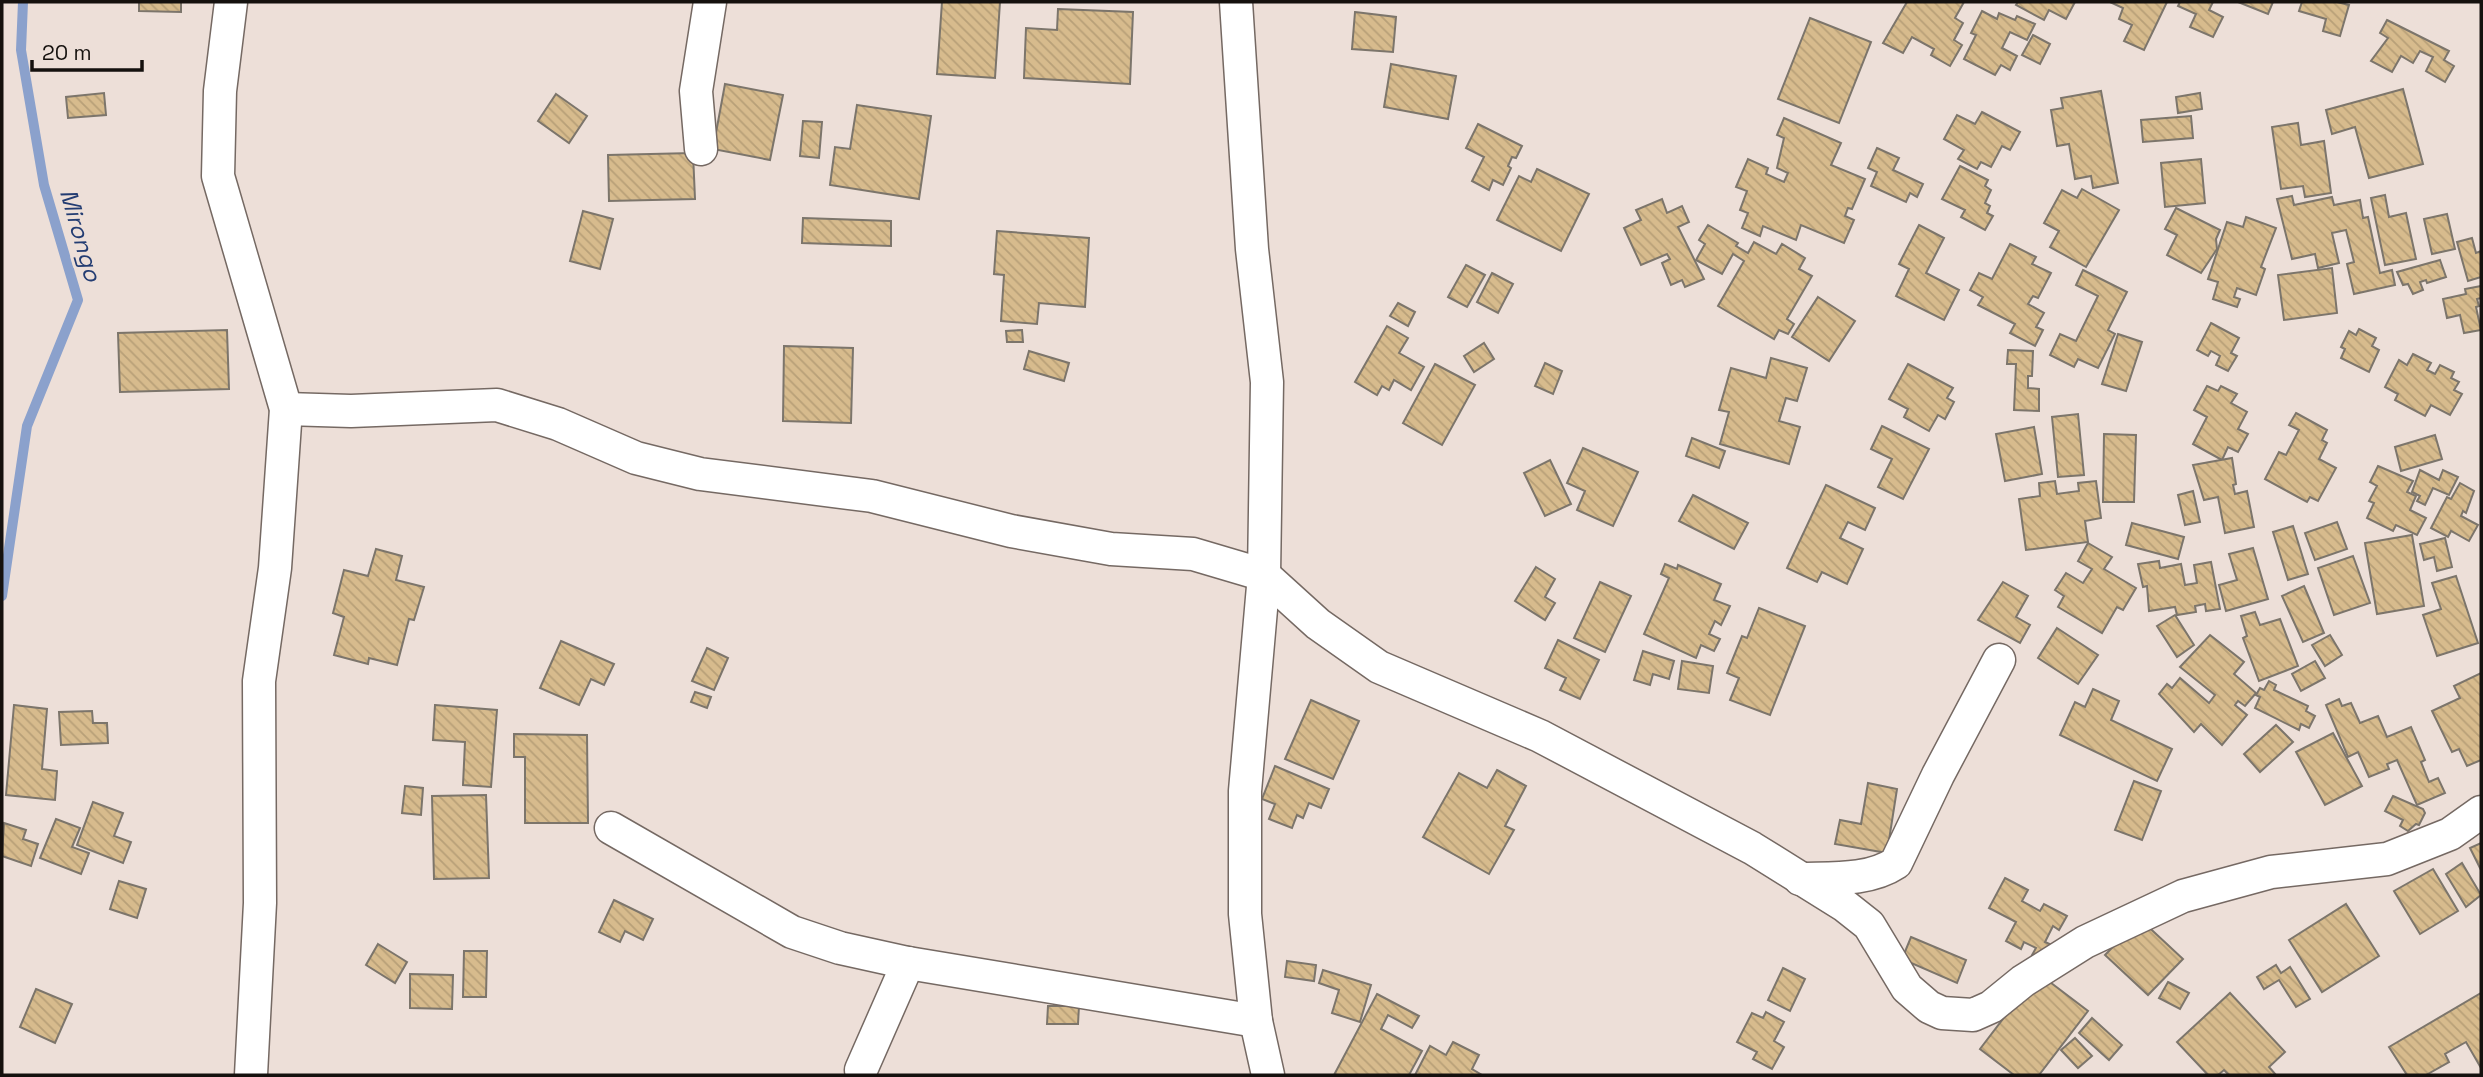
<svg xmlns="http://www.w3.org/2000/svg" width="2483" height="1077" viewBox="0 0 2483 1077" font-family="'Space Grotesk',sans-serif">
	<style>
		.lines { fill: none; stroke-linecap: round; stroke-linejoin: round }
		.stream { stroke: #8ba1cc; stroke-width: 10 }
		.building { fill: url(#building-back-hatch); stroke: #7c756b; stroke-width: 2 }
		.street-casing { stroke: #756963; stroke-width: 35 }
		.street { stroke: #fff; stroke-width: 32 }
		.labels { text-anchor: middle; dominant-baseline: central; stroke-width: 6; stroke-linejoin: round; paint-order: stroke }
		.water-label { font-size: 24px; font-style: italic; fill: #233c72; stroke: #eddfd8 }
	</style>
	<defs>
		<pattern id="building-back-hatch" width="6" height="6" patternUnits="userSpaceOnUse" patternTransform="scale(1.75)"><rect width="6" height="6" fill="#d7bb8d"/><path d="M-1 5l2 2M0 0l6 6M5-1l2 2" fill="none" stroke="#b8a078"/></pattern>
	</defs>
	<rect width="100%" height="100%" fill="#eddfd8"/>
	<g class="lines">
		<polyline class="stream" points="2,596 27,426 78,300 44,185 21,50 23,2"/>
	</g>
	<g class="building">
		<polygon points="139,2 181,2 181,12 139,11"/>
		<polygon points="942,2 1000,2 995,78 937,74"/>
		<polygon points="1907,2 1964,2 1955,18 1963,23 1954,40 1962,45 1950,66 1931,55 1934,49 1912,37 1903,53 1883,43"/>
		<polygon points="2018,2 2075,2 2066,19 2049,10 2044,20 2016,5"/>
		<polygon points="2110,2 2167,2 2144,50 2124,41 2132,25 2119,19 2123,8"/>
		<polygon points="2180,2 2213,2 2209,10 2223,17 2213,37 2190,27 2196,14 2178,6"/>
		<polygon points="2238,2 2273,2 2268,14"/>
		<polygon points="2302,2 2337,2 2349,5 2340,36 2323,31 2326,19 2299,11"/>
		<polygon points="1058,9 1133,12 1130,84 1024,78 1026,28 1057,30"/>
		<polygon points="1982,11 1997,19 1999,13 2015,20 2017,16 2035,24 2027,40 2010,32 2002,48 2017,56 2010,70 2001,65 1995,75 1964,59 1976,35 1971,33"/>
		<polygon points="1355,12 1396,17 1393,52 1352,49"/>
		<polygon points="1810,18 1871,42 1839,123 1778,99"/>
		<polygon points="2387,20 2449,51 2444,60 2454,66 2445,82 2426,71 2433,57 2420,51 2413,63 2401,56 2392,72 2371,61 2388,38 2380,33"/>
		<polygon points="2033,35 2050,44 2040,64 2022,55"/>
		<polygon points="1391,64 1456,76 1448,119 1384,107"/>
		<polygon points="725,84 783,95 770,160 713,149"/>
		<polygon points="2403,89 2423,164 2369,178 2355,127 2332,134 2326,110"/>
		<polygon points="2101,91 2118,183 2093,188 2091,176 2075,179 2069,144 2057,146 2051,110 2063,108 2061,98"/>
		<polygon points="104,93 106,115 68,118 66,97"/>
		<polygon points="2200,93 2202,109 2178,113 2176,97"/>
		<polygon points="556,94 587,116 569,143 538,121"/>
		<polygon points="857,105 931,116 919,199 830,185 835,147 850,149"/>
		<polygon points="1982,112 2020,132 2010,150 2002,146 1991,167 1981,162 1977,169 1958,159 1964,150 1944,139 1957,115 1975,124"/>
		<polygon points="2191,116 2193,138 2143,142 2141,120"/>
		<polygon points="1784,118 1841,143 1831,165 1865,179 1852,209 1848,208 1845,216 1854,220 1844,243 1801,225 1796,240 1763,226 1760,236 1742,228 1748,213 1740,210 1747,191 1736,187 1748,159 1768,168 1766,174 1784,182 1788,173 1777,168 1784,138 1777,135"/>
		<polygon points="803,121 822,122 819,158 800,156"/>
		<polygon points="2298,123 2301,145 2324,141 2331,193 2305,197 2303,186 2281,189 2272,127"/>
		<polygon points="1478,124 1522,146 1516,158 1512,157 1508,166 1511,168 1503,185 1493,180 1489,190 1472,181 1484,157 1466,148"/>
		<polygon points="1877,148 1899,158 1893,170 1923,184 1917,197 1910,193 1906,202 1871,186 1877,172 1868,168"/>
		<polygon points="693,153 695,199 609,201 608,155"/>
		<polygon points="2201,159 2205,203 2165,207 2161,163"/>
		<polygon points="1960,166 1988,180 1985,186 1991,190 1985,203 1990,206 1987,213 1993,216 1985,230 1961,217 1965,210 1942,199"/>
		<polygon points="1537,169 1589,194 1561,251 1497,220 1519,176 1531,182"/>
		<polygon points="2082,189 2119,210 2086,267 2050,247 2059,231 2044,223 2062,190 2077,198"/>
		<polygon points="2385,195 2389,217 2406,213 2416,259 2385,265 2371,198"/>
		<polygon points="2292,196 2294,205 2332,197 2334,205 2360,200 2363,218 2368,217 2380,273 2392,270 2395,285 2354,294 2347,264 2354,262 2346,230 2332,233 2339,263 2318,268 2315,254 2292,259 2277,199"/>
		<polygon points="1662,199 1667,213 1682,206 1689,222 1678,227 1704,279 1685,287 1682,280 1671,285 1662,263 1670,259 1667,254 1641,265 1624,228 1641,220 1636,210"/>
		<polygon points="2176,208 2220,230 2216,239 2217,249 2201,273 2167,255 2177,235 2165,229"/>
		<polygon points="583,211 613,219 600,269 570,261"/>
		<polygon points="2447,214 2455,249 2432,254 2424,219"/>
		<polygon points="2246,217 2276,228 2261,267 2265,269 2256,295 2237,288 2234,297 2240,299 2237,307 2213,299 2218,282 2208,279 2227,222 2243,227"/>
		<polygon points="803,218 891,221 891,246 802,243"/>
		<polygon points="1708,225 1738,243 1736,246 1748,253 1754,242 1776,254 1782,244 1805,258 1799,269 1812,276 1787,319 1794,324 1788,334 1779,330 1774,339 1718,306 1744,261 1733,254 1722,274 1696,260 1705,244 1699,240"/>
		<polygon points="1919,225 1944,238 1926,273 1959,290 1944,320 1896,296 1909,269 1899,264"/>
		<polygon points="997,231 1089,238 1085,307 1039,303 1037,324 1001,321 1004,275 994,274"/>
		<polygon points="2472,238 2476,253 2481,251 2481,277 2468,281 2457,242"/>
		<polygon points="2010,244 2036,257 2032,264 2051,273 2038,298 2033,296 2028,304 2044,313 2036,327 2043,330 2035,346 2010,333 2015,324 1978,305 1983,297 1970,290 1979,273 1992,279"/>
		<polygon points="2440,260 2446,277 2427,283 2426,280 2420,282 2423,290 2413,294 2408,284 2403,285 2397,272"/>
		<polygon points="1466,265 1485,275 1467,307 1448,297"/>
		<polygon points="2332,268 2337,313 2284,320 2278,275"/>
		<polygon points="2083,270 2127,292 2108,330 2115,334 2098,368 2078,359 2074,367 2050,355 2060,334 2076,341 2098,296 2076,285"/>
		<polygon points="1492,273 1513,284 1498,313 1477,302"/>
		<polygon points="2481,286 2481,298 2477,299 2479,306 2476,307 2481,330 2464,333 2460,315 2447,318 2443,299 2466,294 2465,289"/>
		<polygon points="1818,297 1855,321 1829,361 1792,337"/>
		<polygon points="1398,303 1415,312 1408,326 1390,316"/>
		<polygon points="2211,323 2239,338 2231,353 2237,356 2228,371 2216,365 2220,356 2211,351 2208,356 2197,350"/>
		<polygon points="1387,326 1408,338 1399,353 1424,367 1411,390 1394,380 1389,390 1382,386 1377,395 1355,382"/>
		<polygon points="2359,329 2376,338 2372,346 2379,350 2369,372 2341,358 2345,349 2341,347 2349,331 2356,335"/>
		<polygon points="227,330 229,389 120,392 118,333"/>
		<polygon points="1022,330 1023,342 1007,342 1006,331"/>
		<polygon points="2118,334 2142,342 2126,391 2102,384"/>
		<polygon points="1484,343 1494,359 1474,372 1464,356"/>
		<polygon points="784,346 853,348 851,423 783,421"/>
		<polygon points="2008,350 2033,351 2032,376 2028,376 2028,388 2039,389 2039,411 2014,410 2016,364 2007,364"/>
		<polygon points="1029,351 1069,363 1064,381 1024,369"/>
		<polygon points="2413,354 2431,363 2427,370 2435,374 2440,365 2454,372 2451,378 2459,382 2454,390 2462,394 2450,415 2431,405 2425,416 2395,400 2398,394 2385,387 2399,360 2407,365"/>
		<polygon points="1771,358 1807,368 1797,401 1786,398 1779,421 1800,427 1789,464 1720,444 1729,412 1719,410 1731,368 1766,378"/>
		<polygon points="1545,363 1562,371 1553,394 1535,386"/>
		<polygon points="1435,364 1475,385 1442,445 1403,423"/>
		<polygon points="1908,364 1953,388 1947,398 1954,402 1945,419 1938,415 1929,431 1904,417 1908,409 1889,399"/>
		<polygon points="2207,386 2218,391 2221,386 2237,394 2231,403 2247,412 2238,429 2248,434 2238,452 2228,447 2222,460 2193,444 2207,417 2194,410"/>
		<polygon points="2296,413 2327,430 2322,440 2327,443 2319,459 2336,468 2318,501 2310,497 2307,502 2265,479 2279,452 2286,455 2299,430 2289,425"/>
		<polygon points="2078,414 2084,475 2058,477 2052,417"/>
		<polygon points="1882,426 1929,449 1903,499 1878,487 1892,459 1871,449"/>
		<polygon points="2034,427 2042,474 2005,481 1996,434"/>
		<polygon points="2104,434 2136,435 2134,502 2103,502"/>
		<polygon points="2435,435 2442,459 2401,471 2395,447"/>
		<polygon points="1692,438 1725,451 1719,468 1686,456"/>
		<polygon points="1583,448 1638,472 1613,526 1577,510 1585,491 1567,483"/>
		<polygon points="2232,458 2236,484 2233,485 2235,494 2247,491 2254,527 2225,533 2218,497 2204,500 2193,465"/>
		<polygon points="1550,460 1571,504 1545,516 1524,473"/>
		<polygon points="2378,466 2413,481 2407,492 2416,496 2410,510 2426,518 2417,535 2396,525 2393,531 2367,518 2374,503 2369,501 2377,486 2370,482"/>
		<polygon points="2420,470 2439,480 2443,470 2458,477 2449,495 2433,488 2425,505 2417,501 2420,496 2412,492"/>
		<polygon points="2055,481 2057,494 2079,491 2078,483 2096,481 2101,518 2085,521 2088,542 2026,550 2019,499 2040,496 2039,483"/>
		<polygon points="2460,483 2474,491 2466,513 2463,511 2461,516 2478,525 2469,541 2451,531 2448,537 2431,528 2447,497 2451,499"/>
		<polygon points="1826,485 1875,508 1865,530 1848,522 1840,538 1863,549 1847,584 1822,572 1817,582 1787,568"/>
		<polygon points="2193,491 2200,522 2185,525 2178,495"/>
		<polygon points="1693,495 1748,523 1734,549 1679,521"/>
		<polygon points="2337,522 2347,549 2315,560 2305,533"/>
		<polygon points="2132,523 2184,537 2178,559 2126,545"/>
		<polygon points="2293,526 2308,574 2288,580 2273,532"/>
		<polygon points="2412,535 2424,606 2377,614 2365,543"/>
		<polygon points="2445,538 2452,567 2437,571 2434,557 2424,560 2420,544"/>
		<polygon points="2088,543 2112,557 2104,569 2136,588 2123,610 2117,607 2102,633 2058,607 2064,596 2055,590 2066,573 2083,583 2092,569 2078,561"/>
		<polygon points="2253,548 2268,599 2226,611 2219,585 2237,580 2229,554"/>
		<polygon points="376,549 402,556 396,580 424,587 414,620 409,619 397,665 369,658 368,664 334,655 344,617 333,613 344,570 368,576"/>
		<polygon points="2353,556 2370,603 2334,615 2318,568"/>
		<polygon points="2159,561 2160,568 2181,564 2185,585 2197,583 2194,565 2211,562 2220,609 2206,611 2205,604 2195,606 2196,612 2177,615 2175,607 2149,611 2147,586 2143,587 2138,564"/>
		<polygon points="1665,564 1677,569 1678,565 1721,584 1714,600 1730,606 1721,625 1715,621 1709,634 1720,639 1714,651 1701,645 1696,658 1644,634 1669,578 1661,574"/>
		<polygon points="1536,567 1555,579 1545,597 1555,603 1545,620 1515,601"/>
		<polygon points="2456,576 2478,643 2437,656 2423,615 2441,609 2432,583"/>
		<polygon points="1600,582 1631,596 1605,652 1574,638"/>
		<polygon points="2003,582 2028,596 2016,617 2030,625 2020,643 1978,620"/>
		<polygon points="2304,586 2324,633 2303,642 2282,596"/>
		<polygon points="1759,608 1805,626 1770,715 1730,700 1739,678 1727,673 1742,636 1747,638"/>
		<polygon points="2255,612 2260,625 2280,619 2298,666 2259,681 2243,638 2247,636 2241,616"/>
		<polygon points="2175,615 2194,645 2177,657 2157,626"/>
		<polygon points="2057,628 2098,655 2078,684 2038,658"/>
		<polygon points="2210,635 2244,662 2234,674 2256,693 2245,706 2238,701 2235,705 2247,715 2222,745 2201,724 2194,732 2159,694 2167,684 2172,688 2180,678 2209,703 2215,695 2180,667"/>
		<polygon points="2330,635 2342,655 2325,666 2312,645"/>
		<polygon points="1558,640 1599,660 1580,699 1560,690 1566,678 1545,668"/>
		<polygon points="561,641 614,664 604,685 591,679 579,705 540,688"/>
		<polygon points="707,648 728,658 714,690 692,681"/>
		<polygon points="1643,651 1674,661 1669,679 1653,674 1650,685 1634,680"/>
		<polygon points="1682,661 1713,666 1709,693 1678,689"/>
		<polygon points="2315,661 2325,678 2301,691 2292,674"/>
		<polygon points="2481,673 2481,760 2467,766 2459,749 2452,752 2432,711 2460,698 2454,686"/>
		<polygon points="2269,681 2276,685 2274,690 2308,706 2306,711 2315,716 2309,728 2301,724 2299,730 2255,708 2260,697 2256,695 2260,688 2264,690"/>
		<polygon points="2093,689 2119,701 2111,720 2172,749 2157,781 2060,735 2075,702 2085,707"/>
		<polygon points="695,692 711,697 707,708 691,702"/>
		<polygon points="2339,699 2342,706 2351,703 2360,723 2378,716 2387,737 2411,727 2425,760 2421,762 2429,782 2438,778 2445,793 2417,805 2397,760 2387,764 2389,769 2369,777 2358,752 2348,757 2326,705"/>
		<polygon points="1311,700 1359,721 1333,779 1285,759"/>
		<polygon points="14,705 47,709 42,769 57,771 55,800 6,795"/>
		<polygon points="435,705 497,710 491,787 463,785 465,742 433,740"/>
		<polygon points="92,711 93,723 107,723 108,743 61,745 59,712"/>
		<polygon points="2276,725 2293,742 2260,772 2244,754"/>
		<polygon points="2333,733 2362,786 2325,805 2296,752"/>
		<polygon points="514,734 587,735 588,823 525,823 525,757 514,757"/>
		<polygon points="1275,766 1329,789 1321,808 1309,803 1303,818 1297,815 1292,828 1269,819 1275,804 1262,799"/>
		<polygon points="1497,770 1526,786 1505,826 1514,830 1489,874 1423,837 1459,773 1487,788"/>
		<polygon points="2134,781 2161,791 2142,840 2115,830"/>
		<polygon points="1868,783 1897,789 1887,853 1835,844 1840,820 1861,824"/>
		<polygon points="405,786 423,788 421,815 402,813"/>
		<polygon points="486,795 489,878 434,879 432,796"/>
		<polygon points="2393,796 2423,809 2425,813 2419,825 2416,824 2408,831 2400,826 2403,820 2385,811"/>
		<polygon points="93,802 123,813 114,836 131,842 123,863 77,845"/>
		<polygon points="56,819 80,828 72,847 89,853 81,874 40,858"/>
		<polygon points="4,823 26,830 23,839 38,844 31,866 2,856"/>
		<polygon points="2481,843 2481,870 2470,848"/>
		<polygon points="2462,863 2481,895 2466,907 2446,874"/>
		<polygon points="2433,869 2458,911 2420,934 2394,891"/>
		<polygon points="2005,878 2028,890 2022,901 2040,911 2044,904 2067,916 2059,930 2053,926 2045,942 2054,946 2045,962 2032,955 2036,948 2024,942 2021,949 2006,941 2016,922 1989,908"/>
		<polygon points="119,881 146,889 137,918 110,909"/>
		<polygon points="614,900 653,919 643,940 625,931 620,942 599,932"/>
		<polygon points="2346,904 2379,956 2322,992 2289,940"/>
		<polygon points="2140,919 2183,959 2148,995 2105,955"/>
		<polygon points="1911,937 1966,960 1957,983 1902,959"/>
		<polygon points="378,944 407,962 395,983 366,965"/>
		<polygon points="464,951 487,951 486,997 463,997"/>
		<polygon points="1287,961 1316,965 1314,981 1285,977"/>
		<polygon points="2276,965 2281,973 2290,967 2310,999 2296,1007 2279,980 2264,989 2257,977"/>
		<polygon points="1783,968 1805,979 1790,1011 1768,1000"/>
		<polygon points="1323,970 1371,985 1360,1022 1332,1013 1339,990 1319,983"/>
		<polygon points="2038,973 2088,1011 2039,1075 2014,1075 1980,1049"/>
		<polygon points="410,974 453,975 452,1009 410,1008"/>
		<polygon points="2168,982 2189,993 2180,1009 2159,998"/>
		<polygon points="36,989 72,1004 55,1043 20,1027"/>
		<polygon points="2230,993 2285,1052 2269,1067 2276,1075 2229,1075 2224,1070 2218,1075 2208,1075 2177,1042"/>
		<polygon points="2481,993 2481,1068 2466,1042 2445,1054 2449,1062 2426,1075 2407,1075 2389,1047"/>
		<polygon points="1377,994 1419,1016 1412,1028 1388,1015 1381,1029 1422,1051 1409,1075 1334,1075"/>
		<polygon points="1048,1006 1079,1006 1078,1024 1047,1024"/>
		<polygon points="1766,1012 1784,1022 1774,1041 1784,1047 1772,1069 1753,1059 1757,1052 1737,1042 1752,1013 1763,1018"/>
		<polygon points="2092,1018 2122,1045 2109,1060 2079,1033"/>
		<polygon points="2075,1038 2092,1056 2078,1068 2061,1050"/>
		<polygon points="1453,1042 1479,1055 1472,1069 1482,1075 1415,1075 1430,1046 1446,1055"/>
	</g>
	<g class="lines">
		<defs>
			<g id="street">
				<polyline points="231,2 220,91 218,176 286,409 275,568 259,681 260,903 251,1075"/>
				<polyline points="1236,2 1252,249 1267,382 1264,575 1245,791 1245,914 1256,1021 1268,1075"/>
				<polyline points="701,149 696,91 710,2"/>
				<polyline points="286,409 351,411 497,405 558,424 636,458 700,474 872,496 1011,531 1111,549 1193,554 1264,575 1318,624 1379,667 1540,736 1752,848 1845,906 1869,925 1907,988 1929,1007 1942,1013 1973,1015 1991,1007 2023,981 2085,942 2183,896 2271,872 2387,859 2450,834 2481,812"/>
				<polyline points="611,828 792,932 840,948 908,963 1256,1021"/>
				<path d="M1800,879c32,-1 69,2 96,-16l42,-88 61,-115"/>
				<polyline points="861,1070 908,963"/>
			</g>
		</defs>
		<use href="#street" class="street-casing"/>
		<use href="#street" class="street"/>
	</g>
	<g class="labels">
		<g class="water-label">
			<text transform="translate(81 235) rotate(74)">Mirongo</text>
		</g>
	</g>
	<rect width="2483" height="1077" fill="none" stroke="#15110e" stroke-width="7"/>
	<path d="M32 60v10h110v-10" fill="none" stroke="#15110e" stroke-width="3.5"/>
	<text x="42" y="60" font-size="21" fill="#15110e" stroke="#eddfd8" stroke-width="5" paint-order="stroke">20 m</text>
</svg>
